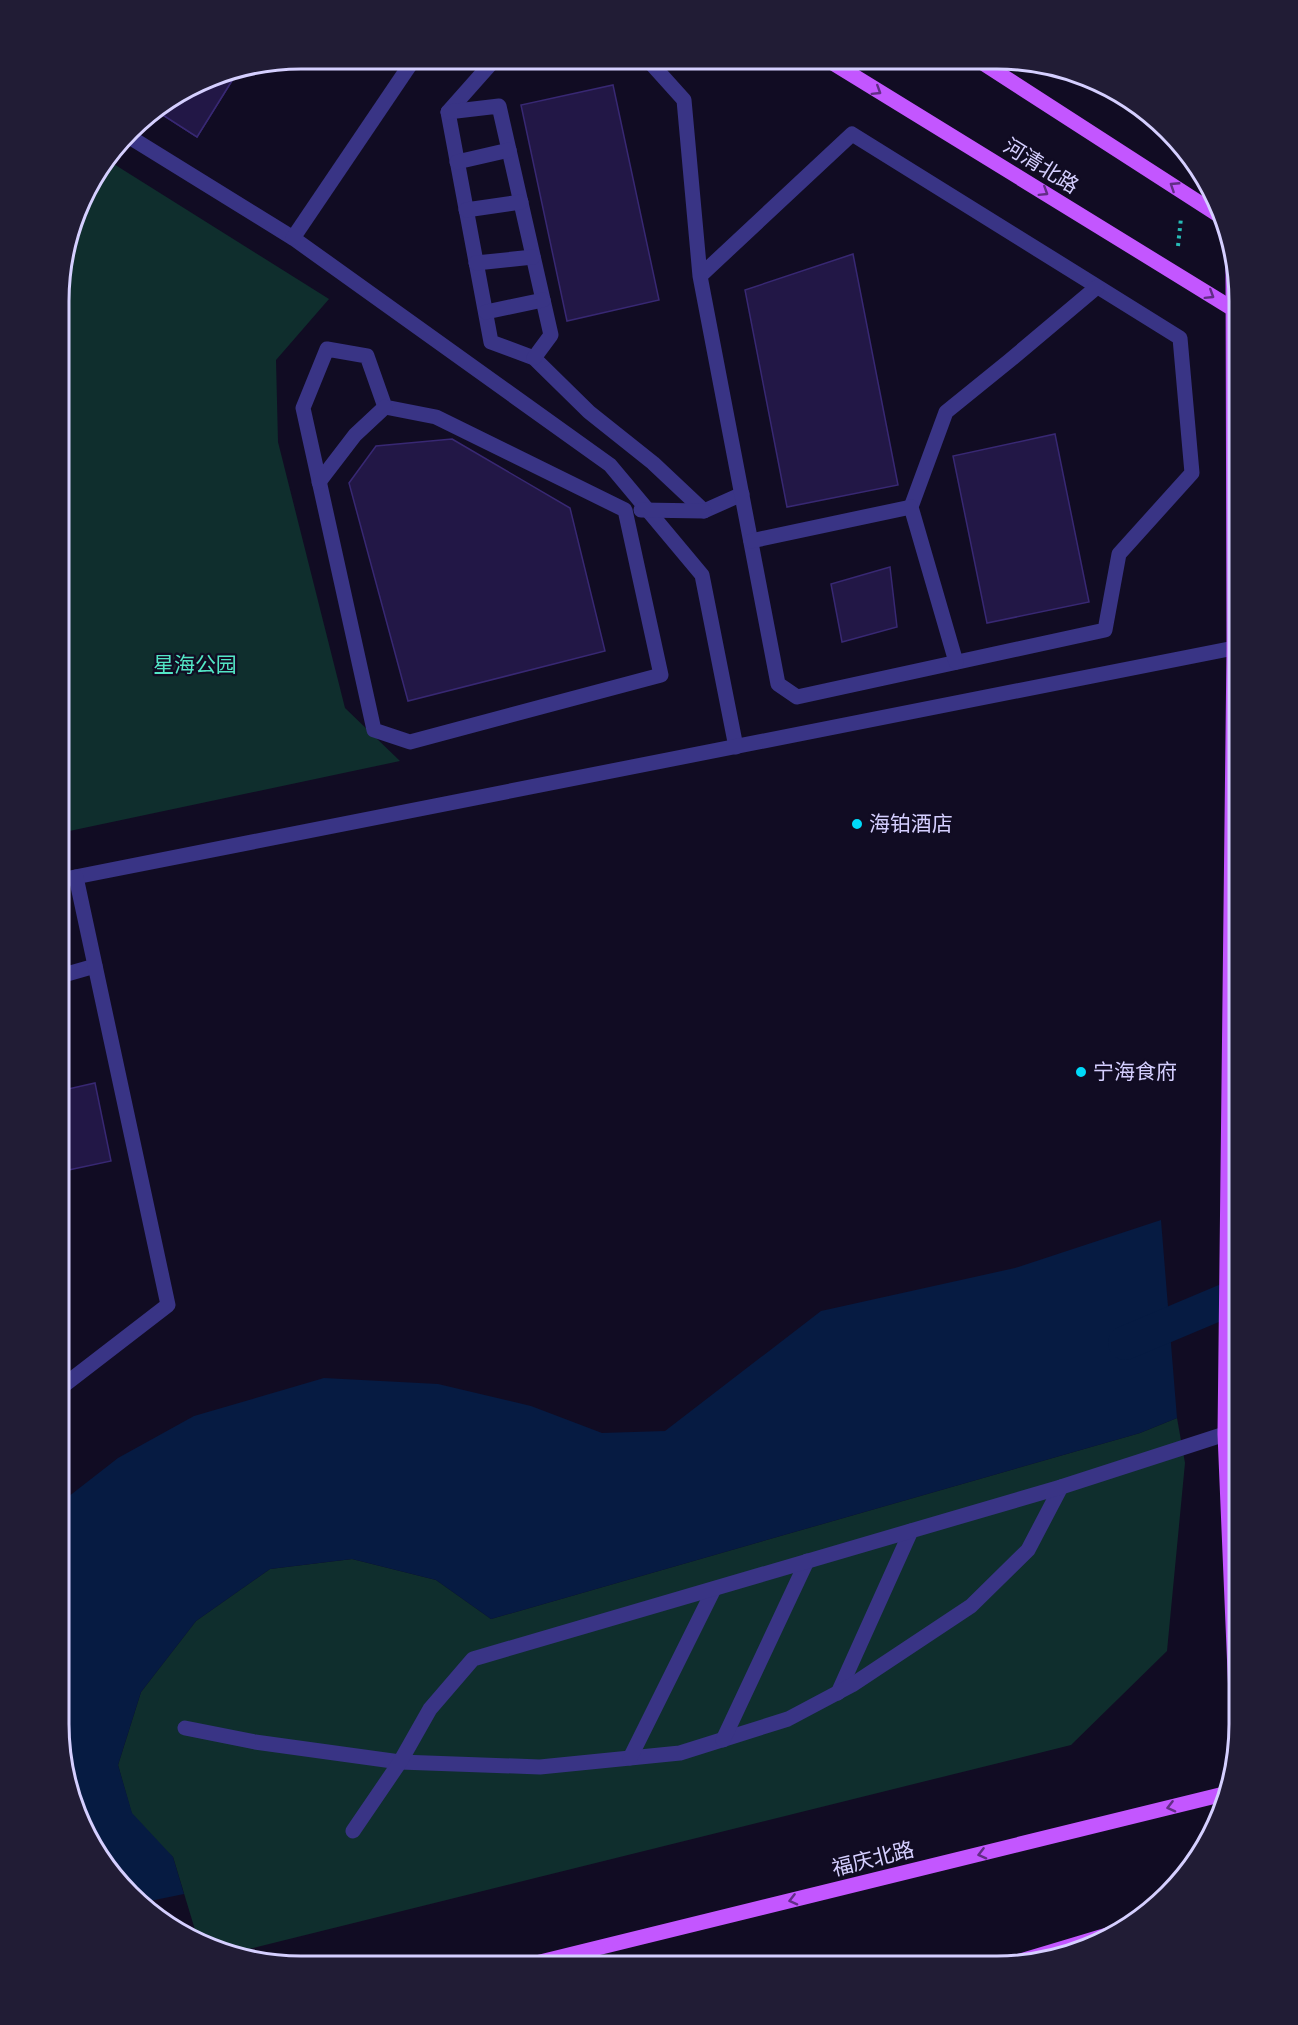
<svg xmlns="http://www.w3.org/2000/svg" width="1298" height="2025" viewBox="0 0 1298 2025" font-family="'Roboto Condensed','Noto Sans SC',sans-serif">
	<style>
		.green { fill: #0f2e2d }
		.water { fill: #061b42 }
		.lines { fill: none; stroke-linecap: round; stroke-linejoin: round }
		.canal { stroke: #061b42; stroke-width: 34 }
		.building { fill: #221746; stroke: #382873; stroke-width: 1.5 }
		.path { stroke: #27bbb6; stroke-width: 4; stroke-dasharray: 3 4.5; stroke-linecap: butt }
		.minor { stroke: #393485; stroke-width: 15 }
		.major { stroke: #c356ff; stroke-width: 15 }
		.oneway { stroke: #612d86 }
		.poi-dot { fill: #00dbfa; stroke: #110c23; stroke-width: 2 }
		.labels { text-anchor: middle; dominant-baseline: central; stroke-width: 4.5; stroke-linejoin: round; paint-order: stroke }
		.street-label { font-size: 21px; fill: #d5cfff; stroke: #110c23 }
		.park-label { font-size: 21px; fill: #53e6c5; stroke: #110c23 }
		.poi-label { font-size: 21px; fill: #d5cfff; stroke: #110c23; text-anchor: start }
		.rim { fill: none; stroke: #d5cfff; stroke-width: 3 }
	</style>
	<rect width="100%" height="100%" fill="#110c23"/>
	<g class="green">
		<polygon points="109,161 329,299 276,360 278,442 345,708 400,761 60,833 61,270 84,193"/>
		<polygon points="1177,1418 1185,1463 1167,1651 1071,1745 229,1954 209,1948 199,1943 173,1857 135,1825 118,1765 141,1692 196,1621 270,1569 352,1559 436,1580 491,1619 1140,1433"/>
	</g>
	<polygon class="water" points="1161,1220 1177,1418 1140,1433 491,1619 436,1580 352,1559 270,1569 196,1621 141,1692 118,1765 132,1813 173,1857 184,1894 140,1903 109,1872 77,1817 59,1724 59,1504 118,1458 194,1416 324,1378 438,1384 531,1406 602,1433 665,1431 821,1311 1015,1268"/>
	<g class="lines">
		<polyline class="canal" points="1125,1343 1239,1295"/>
	</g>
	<g class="building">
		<polygon points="238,71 197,137 155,110 209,77"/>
		<polygon points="238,71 197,137 155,110 209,77"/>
		<polygon points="613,85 659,300 567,321 521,105"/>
		<polygon points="853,254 898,485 787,507 745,290"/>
		<polygon points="1055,434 1089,602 987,623 953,456"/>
		<polygon points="452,439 570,508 605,651 408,701 349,483 376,446"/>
		<polygon points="890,567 897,627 842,642 831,584"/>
		<polygon points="95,1083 111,1161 59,1172 59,1091"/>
	</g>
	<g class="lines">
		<g class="path">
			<polyline points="1186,166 1188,152"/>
			<polyline points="1178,246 1181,218"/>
		</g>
		<g class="minor">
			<polyline points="495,59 448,112 491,342 534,358 589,412 653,463 704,511 742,494"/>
			<polyline points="648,60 684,100 700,276 778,684 797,697 1105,630 1119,554 1192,473 1180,338 852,134 700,276"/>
			<polyline points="448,112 499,106 551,335 534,358"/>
			<polyline points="128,136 293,238 610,465 702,575 736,747"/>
			<polyline points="457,162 509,150"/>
			<polyline points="466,210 521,202"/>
			<polyline points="293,238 414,59"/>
			<polyline points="476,263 533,257"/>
			<polyline points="486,312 543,300"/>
			<polygon points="327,349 367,356 385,407 436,417 625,510 661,675 410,742 374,730 303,408"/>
			<polyline points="319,482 355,435 385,407"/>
			<polyline points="911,507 946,412 1009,361 1097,287"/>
			<polyline points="641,510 704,511"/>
			<polyline points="751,541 911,507 956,662"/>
			<polyline points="60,880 1234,648"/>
			<polyline points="60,976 95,966"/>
			<polyline points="59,1389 168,1305 76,877"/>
			<polyline points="838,1693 911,1531"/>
			<polyline points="185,1728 255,1742 400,1762 540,1767 680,1753 788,1719 852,1685 971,1606 1028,1550 1061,1487"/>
			<polyline points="723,1740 807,1561"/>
			<polyline points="630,1758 714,1589"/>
			<polyline points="353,1831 400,1762 430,1709 473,1659 1061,1487 1225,1434"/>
		</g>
		<g class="major">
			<polyline points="828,60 1233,309"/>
			<polyline points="978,60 1223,218"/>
			<polyline points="1233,268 1234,648 1225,1434 1238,1743"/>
			<polyline points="528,1965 1228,1793"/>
			<polyline points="1007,1965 1114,1933"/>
		</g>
	</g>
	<defs><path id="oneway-chevron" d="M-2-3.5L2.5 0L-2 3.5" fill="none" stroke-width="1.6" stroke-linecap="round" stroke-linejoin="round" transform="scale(1.5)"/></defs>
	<g class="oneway">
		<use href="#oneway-chevron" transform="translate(877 91) rotate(32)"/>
		<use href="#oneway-chevron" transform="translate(1174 186) rotate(-147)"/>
		<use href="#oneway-chevron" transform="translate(1044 192) rotate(32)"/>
		<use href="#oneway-chevron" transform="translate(1210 295) rotate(32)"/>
		<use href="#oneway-chevron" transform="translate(1171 1807) rotate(166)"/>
		<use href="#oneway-chevron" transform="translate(982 1854) rotate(166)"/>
		<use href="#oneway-chevron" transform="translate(793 1900) rotate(166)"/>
	</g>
	<g class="poi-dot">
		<circle cx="857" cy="824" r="6"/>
		<circle cx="1081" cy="1072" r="6"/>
	</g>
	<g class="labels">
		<g class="street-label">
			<text transform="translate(1041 166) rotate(32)">河清北路</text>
			<text transform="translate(873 1859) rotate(-14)">福庆北路</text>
		</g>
		<g class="park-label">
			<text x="195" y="665">星海公园</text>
		</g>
		<g class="poi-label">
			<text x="869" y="824">海铂酒店</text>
			<text x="1093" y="1072">宁海食府</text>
		</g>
	</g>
	<path d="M0 0H1298V2025H0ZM301 69H997A232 232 0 0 1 1229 301V1724A232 232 0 0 1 997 1956H301A232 232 0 0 1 69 1724V301A232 232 0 0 1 301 69Z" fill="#211c35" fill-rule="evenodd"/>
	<path class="rim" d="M301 69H997A232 232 0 0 1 1229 301V1724A232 232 0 0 1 997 1956H301A232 232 0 0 1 69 1724V301A232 232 0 0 1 301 69Z"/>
</svg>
